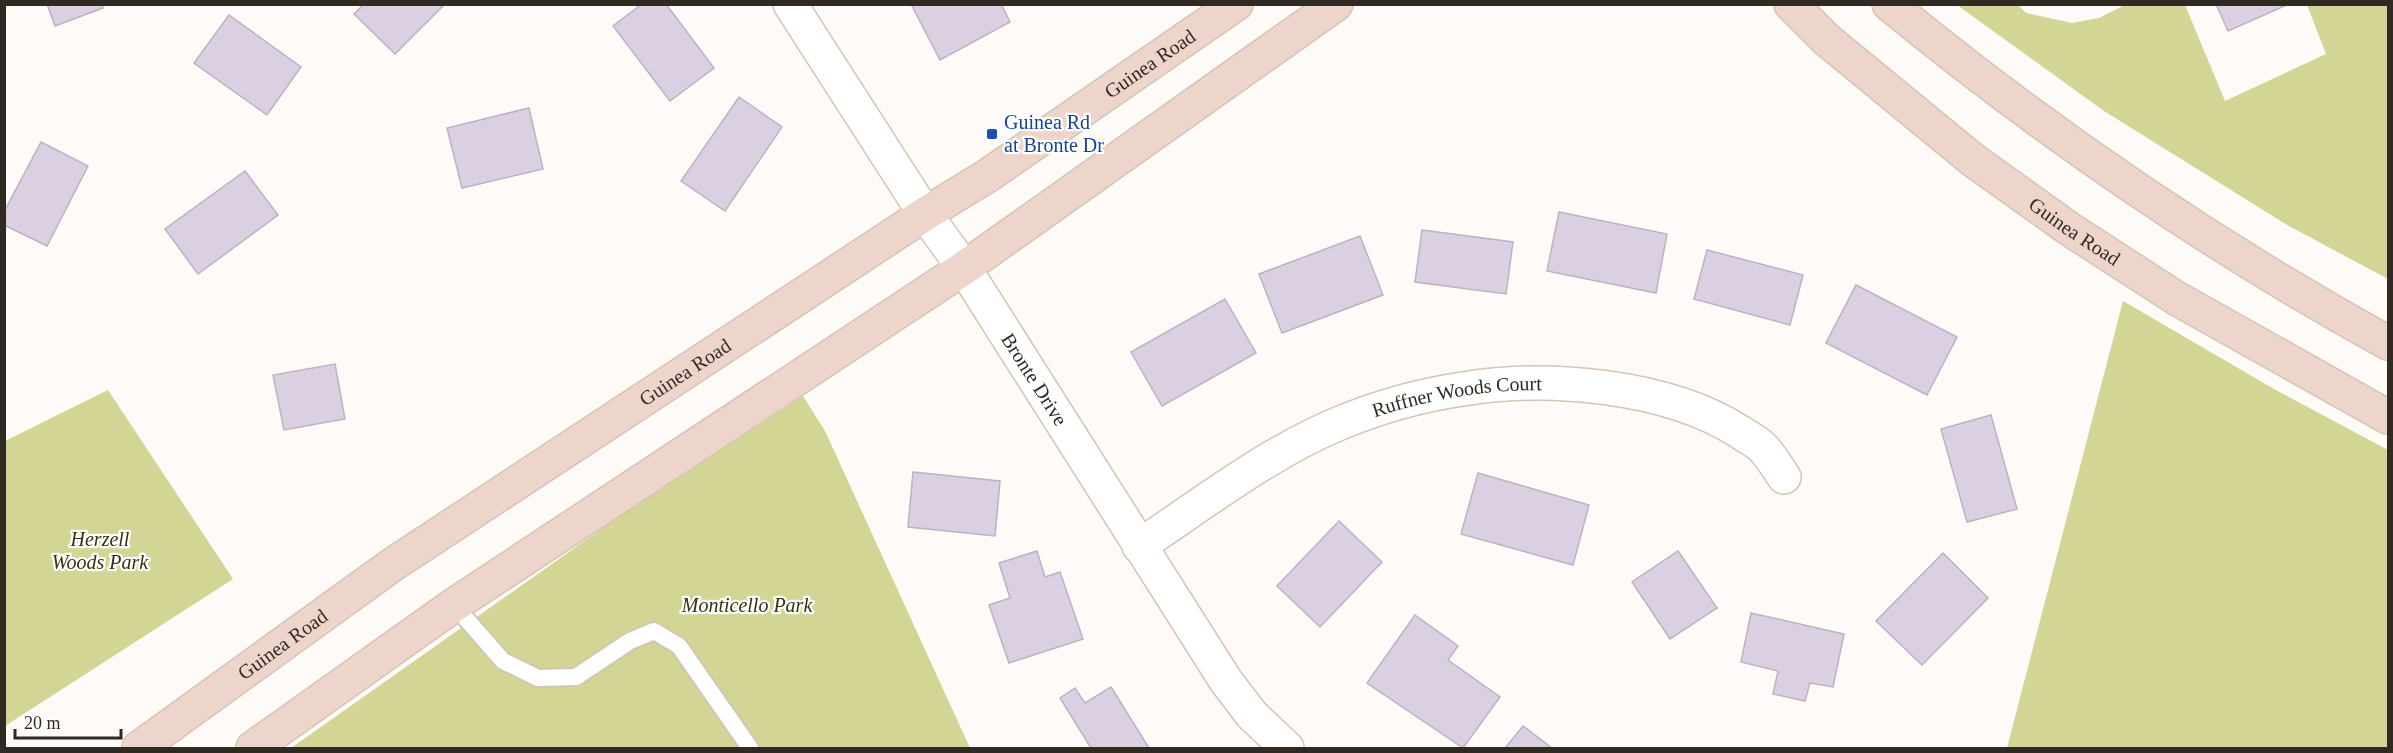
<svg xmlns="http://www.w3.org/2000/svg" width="2393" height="753" viewBox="0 0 2393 753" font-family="'Times New Roman',serif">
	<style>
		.green { fill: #d2d593 }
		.building { fill: #dbcfe2; stroke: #bdb1c4; stroke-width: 1.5 }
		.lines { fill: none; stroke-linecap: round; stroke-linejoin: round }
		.service-casing { stroke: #d4c5b4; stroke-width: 20 }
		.minor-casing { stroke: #d4c5b4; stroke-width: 36 }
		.secondary-casing { stroke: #d4c5b4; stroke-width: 36 }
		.service { stroke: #fff; stroke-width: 16 }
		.minor { stroke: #fff; stroke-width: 33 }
		.secondary { stroke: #edd5cb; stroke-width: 33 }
		.transit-dot { fill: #1a4fb4; stroke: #fff; stroke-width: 2 }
		.labels { text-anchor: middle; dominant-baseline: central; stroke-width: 4.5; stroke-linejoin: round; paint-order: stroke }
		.street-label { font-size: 20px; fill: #302a23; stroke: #fff }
		.transit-label { font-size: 20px; fill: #164399; stroke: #fff; text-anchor: start }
		.park-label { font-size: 20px; font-style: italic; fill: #31330b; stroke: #fff }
	</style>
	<rect width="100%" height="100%" fill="#fefaf7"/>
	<g class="green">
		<polygon points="1957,5 2018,5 2026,13 2072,23 2099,18 2125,5 2185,5 2225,101 2326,54 2307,5 2388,5 2388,279 2289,226 2104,111"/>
		<polygon points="2123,301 2274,389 2388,450 2388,748 2007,748"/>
		<polygon points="108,390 233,579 5,726 5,441"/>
		<polygon points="803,396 825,431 970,748 291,748 634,506"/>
	</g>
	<g class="building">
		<polygon points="47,4 102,4 103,8 55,26"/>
		<polygon points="364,4 445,4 395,54 354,14"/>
		<polygon points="642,4 666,4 714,68 670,101 613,26"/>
		<polygon points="911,4 1001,4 1010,22 940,60"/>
		<polygon points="2216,4 2289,4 2228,31"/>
		<polygon points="229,15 301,67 267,115 194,63"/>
		<polygon points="739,97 782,127 725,211 681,181"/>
		<polygon points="529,108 543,169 462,188 447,128"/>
		<polygon points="41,142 88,166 47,246 4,225 4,212"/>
		<polygon points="245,171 278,215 198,274 165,229"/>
		<polygon points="1559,212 1667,234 1656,293 1547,271"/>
		<polygon points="1422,230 1513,242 1506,294 1415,282"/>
		<polygon points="1360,236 1383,295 1282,333 1259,274"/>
		<polygon points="1707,250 1803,275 1790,325 1694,299"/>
		<polygon points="1856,285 1957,337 1927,395 1826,343"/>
		<polygon points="1225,299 1256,353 1162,406 1131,352"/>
		<polygon points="335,364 345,419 284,430 273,375"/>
		<polygon points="1991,415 2017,509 1967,522 1941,429"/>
		<polygon points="913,472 1000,481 995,536 908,527"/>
		<polygon points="1478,473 1589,505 1573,565 1461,534"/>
		<polygon points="1339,521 1382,562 1320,627 1277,586"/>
		<polygon points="1037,551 1045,577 1060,572 1083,639 1009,663 989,605 1010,598 999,563"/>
		<polygon points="1678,551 1717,608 1670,639 1632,582"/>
		<polygon points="1943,553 1988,598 1922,665 1876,621"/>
		<polygon points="1751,613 1844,634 1833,687 1810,683 1805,701 1773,694 1778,671 1741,662"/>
		<polygon points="1415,615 1458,646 1448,660 1500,697 1463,748 1367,683"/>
		<polygon points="1111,687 1149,748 1091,748 1060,698 1075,688 1085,703"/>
		<polygon points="1523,726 1552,748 1505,748"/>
	</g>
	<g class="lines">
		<defs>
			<polyline id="service" points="454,605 503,661 538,678 576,677 630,641 654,631 679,646 750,748"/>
			<g id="minor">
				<path id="s1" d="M790,4l135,210 39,54 262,413 26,34 35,33"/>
				<path id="s2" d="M1139,546c65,-43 129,-93 201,-123 39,-16 81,-28 123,-34 84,-14 204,-4 277,43 7,5 16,9 22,15 9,9 15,20 22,30"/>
			</g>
			<g id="secondary">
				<path id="s3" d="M1791,4l36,36 146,120 95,68 108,70 212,119"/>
				<path d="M1889,4c156,128 323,242 499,339"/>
				<path id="s4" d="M139,748l253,-183 533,-351 62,-38 249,-172"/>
				<polyline points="253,748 454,605 964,268 1336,4"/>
			</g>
		</defs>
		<use href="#service" class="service-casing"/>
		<use href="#minor" class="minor-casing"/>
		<use href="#secondary" class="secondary-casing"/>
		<use href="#service" class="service"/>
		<use href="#minor" class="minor"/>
		<use href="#secondary" class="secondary"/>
	</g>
	<rect class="transit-dot" x="986" y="128" width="12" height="12" rx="3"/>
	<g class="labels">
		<g class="street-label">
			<text stroke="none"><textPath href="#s4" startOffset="1221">Guinea Road</textPath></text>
			<text stroke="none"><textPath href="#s3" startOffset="364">Guinea Road</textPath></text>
			<text stroke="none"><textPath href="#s4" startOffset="663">Guinea Road</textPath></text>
			<text stroke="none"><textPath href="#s1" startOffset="448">Bronte Drive</textPath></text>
			<text stroke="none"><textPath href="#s2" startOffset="357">Ruffner Woods Court</textPath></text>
			<text stroke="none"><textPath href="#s4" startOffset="177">Guinea Road</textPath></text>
		</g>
		<g class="transit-label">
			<text x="1004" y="122">Guinea Rd<tspan x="1004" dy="23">at Bronte Dr</tspan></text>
		</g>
		<g class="park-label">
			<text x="100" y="539">Herzell<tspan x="100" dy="23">Woods Park</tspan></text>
			<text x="747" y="605">Monticello Park</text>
		</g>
	</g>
	<rect width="2393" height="753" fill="none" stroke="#302a23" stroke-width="12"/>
	<path d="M15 729v9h106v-9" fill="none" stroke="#302a23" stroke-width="3"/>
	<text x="24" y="729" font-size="18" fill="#302a23" stroke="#ffffff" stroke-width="4.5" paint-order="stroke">20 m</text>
</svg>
